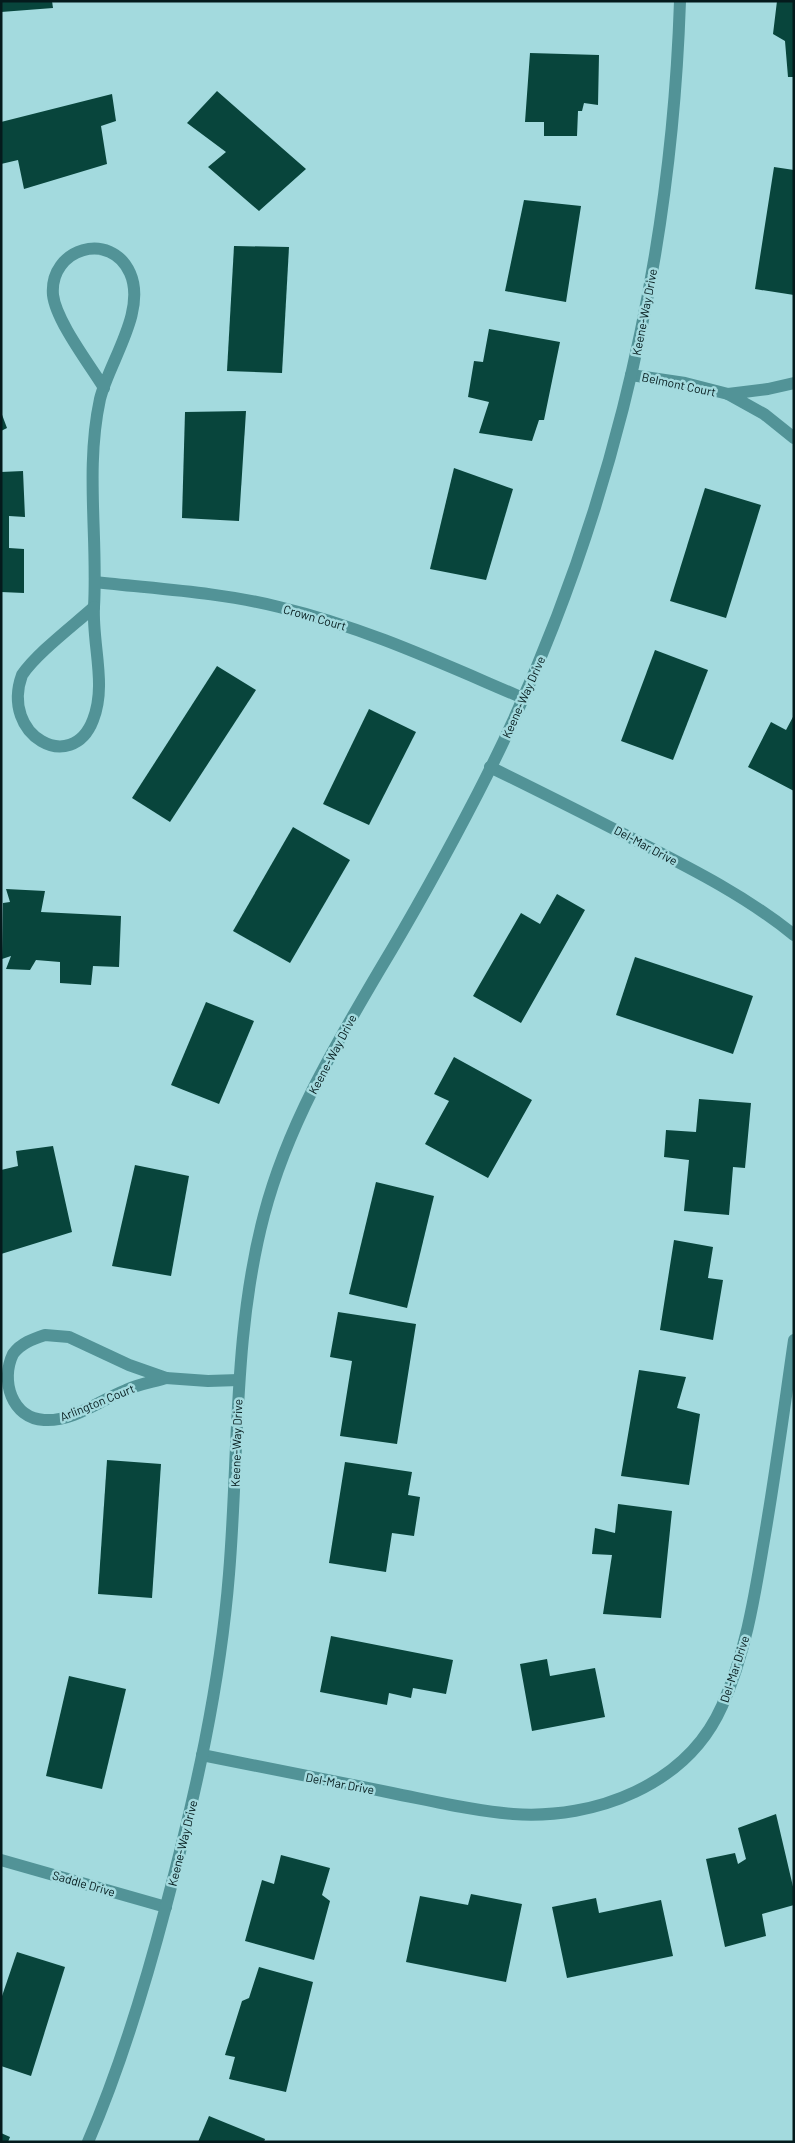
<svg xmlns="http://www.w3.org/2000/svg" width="795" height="2143" viewBox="0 0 795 2143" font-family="Barlow,sans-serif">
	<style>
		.building { fill: #08453c }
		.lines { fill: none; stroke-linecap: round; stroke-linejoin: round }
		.street { stroke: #529397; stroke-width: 12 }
		.labels { text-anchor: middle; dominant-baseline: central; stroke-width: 5; stroke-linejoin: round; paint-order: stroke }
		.street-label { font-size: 12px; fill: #041a1c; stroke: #a3dade }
	</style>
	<rect width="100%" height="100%" fill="#a3dade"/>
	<g class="building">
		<polygon points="1,1 52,1 53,8 1,12"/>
		<polygon points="777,1 794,1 794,77 788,77 785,41 773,34"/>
		<polygon points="530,53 599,55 598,105 584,103 582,111 578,111 577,136 544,136 544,122 525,122"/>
		<polygon points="217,91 306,169 259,211 208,167 226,152 187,123"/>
		<polygon points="112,94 116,121 101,126 107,164 24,189 18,160 1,164 1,122"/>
		<polygon points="774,167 794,170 794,295 755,289"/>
		<polygon points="524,200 581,206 566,302 505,291"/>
		<polygon points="234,246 289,247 282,373 227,371"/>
		<polygon points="489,329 560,342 544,420 539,420 532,441 479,433 489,402 468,397 474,361 483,362"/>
		<polygon points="246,411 239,521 182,518 185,412"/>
		<polygon points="1,412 7,428 1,431"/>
		<polygon points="454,468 513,489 486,580 430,569"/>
		<polygon points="23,471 25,517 9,516 9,548 24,549 24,593 1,592 1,472"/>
		<polygon points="705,488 761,505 726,618 670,601"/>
		<polygon points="655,650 708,670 673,760 621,741"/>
		<polygon points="217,666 256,690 170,822 132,798"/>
		<polygon points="369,709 416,732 369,825 323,804"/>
		<polygon points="794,715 794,791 748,767 771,722 786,730"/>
		<polygon points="293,827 350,860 290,963 233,931"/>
		<polygon points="6,889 45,891 41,912 121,916 119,967 93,966 91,985 60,983 60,962 36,960 30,970 6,969 11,956 2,959 3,903 10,902"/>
		<polygon points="557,894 585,910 521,1023 473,996 521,913 540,924"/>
		<polygon points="635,957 753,996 733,1054 616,1015"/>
		<polygon points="206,1002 254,1021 219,1104 171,1085"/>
		<polygon points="454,1057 532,1100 488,1178 425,1144 449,1101 434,1094"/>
		<polygon points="699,1099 751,1103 745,1168 733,1167 729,1215 684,1211 689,1160 664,1157 666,1130 696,1132"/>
		<polygon points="53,1146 72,1232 1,1254 1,1170 18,1166 16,1151"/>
		<polygon points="135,1165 189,1176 171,1276 112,1266"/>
		<polygon points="376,1182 434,1196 407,1308 349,1294"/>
		<polygon points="674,1240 713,1247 708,1278 723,1280 713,1340 660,1330"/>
		<polygon points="338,1312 416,1324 397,1444 340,1436 352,1361 330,1357"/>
		<polygon points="639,1370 686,1377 677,1408 700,1414 689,1485 621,1476"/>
		<polygon points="107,1460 161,1464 152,1598 98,1594"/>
		<polygon points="345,1462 412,1472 408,1495 420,1497 414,1536 392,1533 386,1572 329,1563"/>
		<polygon points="618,1504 672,1511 661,1618 603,1614 612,1555 592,1554 595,1528 615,1533"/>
		<polygon points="331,1636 453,1660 446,1694 413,1688 411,1698 389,1693 387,1705 320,1692"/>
		<polygon points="547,1659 550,1676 595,1668 605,1717 532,1731 520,1664"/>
		<polygon points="69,1676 126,1689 102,1789 46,1776"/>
		<polygon points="776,1814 794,1891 794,1905 762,1914 766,1936 725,1947 706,1859 735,1853 738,1864 746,1859 738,1828"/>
		<polygon points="281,1855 330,1868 322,1895 330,1901 314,1960 245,1941 262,1880 274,1884"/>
		<polygon points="471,1894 522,1904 506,1982 406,1962 420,1896 468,1905"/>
		<polygon points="596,1898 599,1913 661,1900 673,1956 567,1978 552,1907"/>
		<polygon points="17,1952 65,1967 31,2076 1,2066 1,1999"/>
		<polygon points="259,1967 313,1982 286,2092 229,2079 235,2057 225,2055 242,2001 249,1998"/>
		<polygon points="209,2116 265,2139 264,2142 198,2142"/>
		<polygon points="1,2133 10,2137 8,2142 1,2142"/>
	</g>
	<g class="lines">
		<g class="street">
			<polyline points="631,375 685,383 728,394"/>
			<polyline points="794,383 768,389 728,394 764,414 794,438"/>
			<path d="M95,582c61,7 124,10 184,25 85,20 164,57 244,91"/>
			<path d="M94,607c4,-69 -9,-139 6,-208 9,-37 47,-88 30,-126 -19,-43 -81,-25 -77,22 3,26 37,70 51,93"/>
			<path d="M94,607c-2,37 13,78 -1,113 -21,55 -93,16 -71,-45 15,-22 51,-49 72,-68z"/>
			<path d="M490,767c51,25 101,50 151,76 53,27 106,54 153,92"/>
			<path d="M45,1335l24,2 60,28 37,13c-13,4 -27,6 -40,12 -26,10 -53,32 -82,30 -32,-2 -44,-39 -31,-66 8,-11 20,-15 32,-19z"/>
			<polyline points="166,1378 208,1381 239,1380"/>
			<path d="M202,1755c64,13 127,25 190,38 40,8 81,18 121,21 82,6 174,-29 209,-108 23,-51 32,-106 41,-160 12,-68 21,-137 31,-206"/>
			<polyline points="1,1860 166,1907"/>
			<path d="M88,2142c33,-76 57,-156 78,-236 29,-109 54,-220 63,-332 10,-120 4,-241 35,-359 23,-88 69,-166 115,-244 35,-58 68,-118 99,-178 126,-245 193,-516 202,-792"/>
		</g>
	</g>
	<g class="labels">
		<g class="street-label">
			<text transform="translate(644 312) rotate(-79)">Keene-Way Drive</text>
			<text transform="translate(679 384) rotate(12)">Belmont Court</text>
			<text transform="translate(315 617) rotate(16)">Crown Court</text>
			<text transform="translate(523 697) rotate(-66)">Keene-Way Drive</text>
			<text transform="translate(646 845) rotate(28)">Del-Mar Drive</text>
			<text transform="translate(332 1054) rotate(-62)">Keene-Way Drive</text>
			<text transform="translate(97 1402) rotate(-22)">Arlington Court</text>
			<text transform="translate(236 1443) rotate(-88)">Keene-Way Drive</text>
			<text transform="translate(734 1669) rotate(-72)">Del-Mar Drive</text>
			<text transform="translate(340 1783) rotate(11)">Del-Mar Drive</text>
			<text transform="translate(182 1843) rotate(-76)">Keene-Way Drive</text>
			<text transform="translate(84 1883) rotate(16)">Saddle Drive</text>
		</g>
	</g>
	<rect width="795" height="2143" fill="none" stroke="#041a1c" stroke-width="5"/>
</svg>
